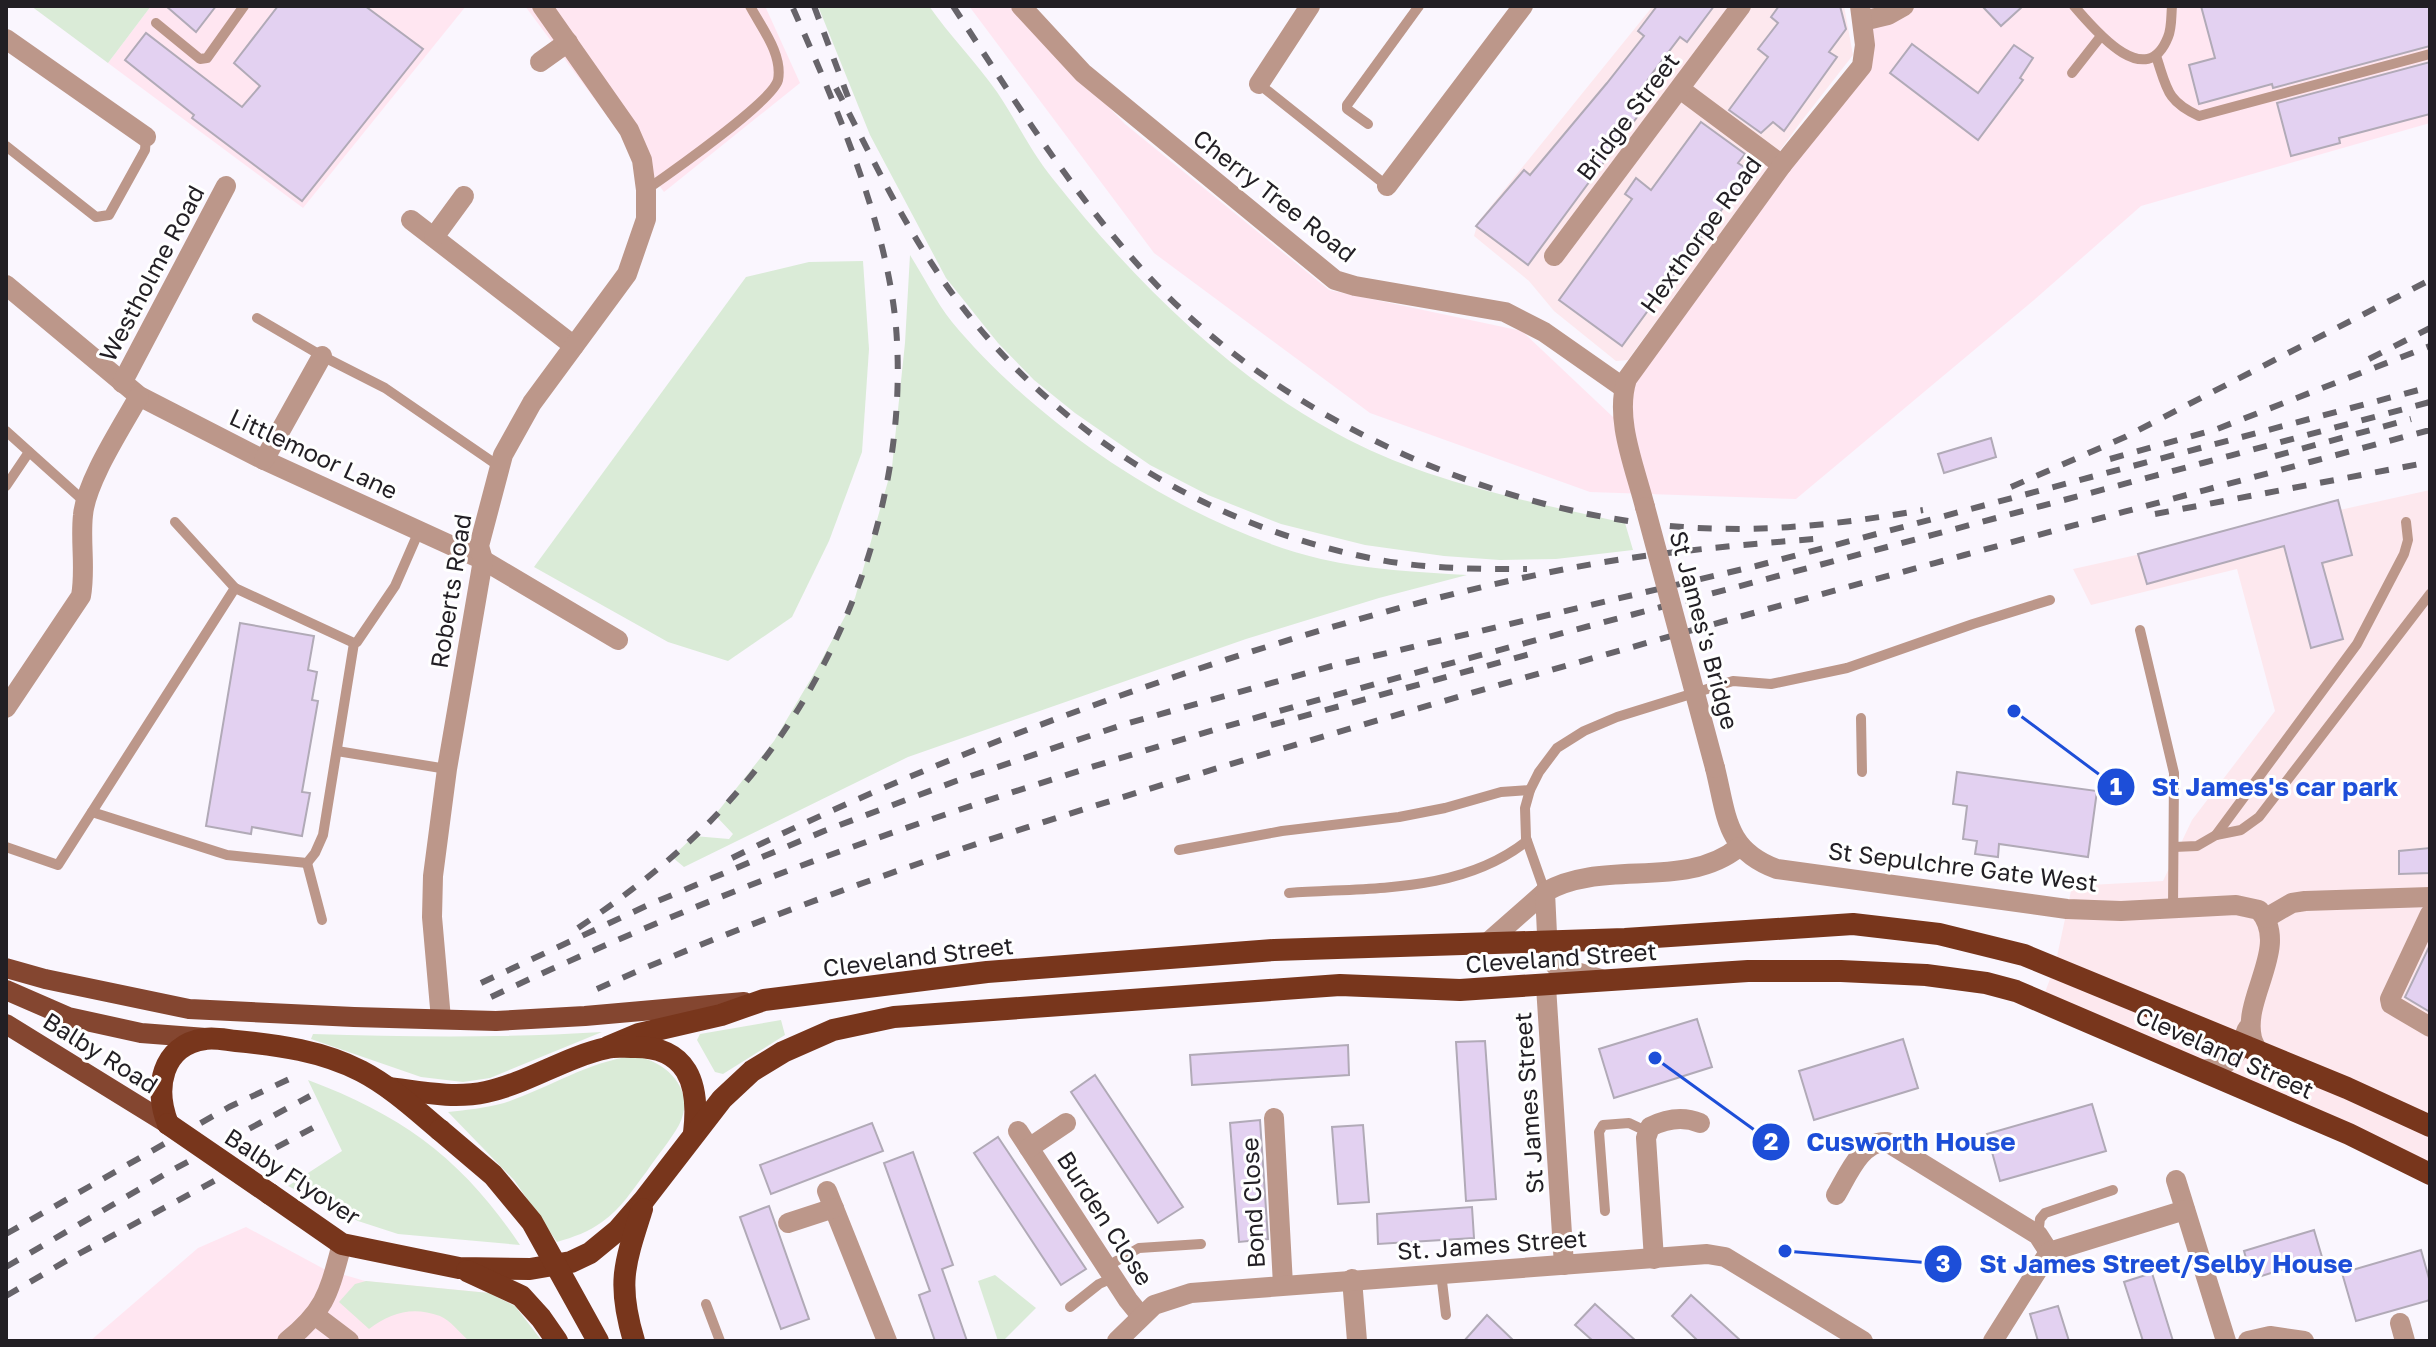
<svg xmlns="http://www.w3.org/2000/svg" width="2436" height="1347" viewBox="0 0 2436 1347" font-family="'Golos Text',sans-serif">
	<style>
		.commercial { fill: #fde8ee }
		.industrial { fill: #ffe6f1 }
		.green { fill: #daebd7 }
		.building { fill: #e3d1f1; stroke: #b1aab7; stroke-width: 2 }
		.lines { fill: none; stroke-linecap: round; stroke-linejoin: round }
		.service { stroke: #bc978a; stroke-width: 10 }
		.minor { stroke: #bc978a; stroke-width: 20 }
		.tertiary { stroke: #bc978a; stroke-width: 20 }
		.primary { stroke: #844630; stroke-width: 20 }
		.trunk { stroke: #78361c; stroke-width: 22 }
		.rail { stroke: #67646a; stroke-width: 6; stroke-dasharray: 14 14; stroke-linecap: butt }
		.tertiary-bridge { stroke: #bc978a; stroke-width: 20 }
		.trunk-bridge { stroke: #78361c; stroke-width: 22 }
		.labels { text-anchor: middle; dominant-baseline: central; stroke-width: 6; stroke-linejoin: round; paint-order: stroke }
		.street-label { font-size: 24px; fill: #221f24; stroke: #fff }
		.leader { fill: none; stroke: #1d4ed8; stroke-width: 3 }
		.callout-dot { fill: #1d4ed8; stroke: #fff; stroke-width: 3 }
		.mark-label { font-size: 24px; text-anchor: middle; font-weight: bold; fill: #fff }
		.callout-label { font-size: 26px; text-anchor: middle; font-weight: bold; fill: #1d4ed8; stroke: #fff; stroke-width: 6; stroke-linejoin: round; paint-order: stroke }
	</style>
	<rect width="100%" height="100%" fill="#faf6fe"/>
	<g class="commercial">
		<polygon points="1653,6 1844,6 1853,55 1800,123 1628,360 1616,361 1554,311 1529,281 1474,236 1478,222"/>
		<polygon points="2430,490 2430,1174 2042,1000 2055,966 2072,886 2163,881 2192,820 2275,711 2237,569 2091,605 2073,569"/>
	</g>
	<g class="industrial">
		<polygon points="151,6 466,6 303,208 108,63"/>
		<polygon points="525,6 765,6 800,83 664,192"/>
		<polygon points="969,6 1011,6 1125,124 1329,290 1522,331 1613,417 1621,397 1861,66 1860,6 2430,6 2430,123 2141,206 2034,300 1796,499 1590,492 1370,413 1154,253"/>
		<polygon points="246,1227 324,1269 365,1281 489,1293 542,1341 90,1341 198,1248"/>
	</g>
	<g class="green">
		<polygon points="31,6 151,6 108,63"/>
		<path d="M818,6h111c21,30 47,56 68,86 19,28 34,60 56,87 76,96 174,195 283,254 88,49 192,68 289,90l8,27 -77,9 -56,1 -56,-4 -79,-11 -84,-21 -73,-29 -58,-30 -75,-52 -41,-33 -36,-37 -52,-65 -76,-143z"/>
		<path d="M910,255c14,22 26,47 42,67 87,105 237,205 369,237 48,11 97,13 146,16l-88,23 -133,41 -338,118 -224,110 -12,-10 22,-21 35,3 4,-5 -18,-19 59,-74 41,-69 40,-74 37,-131 13,-124z"/>
		<polygon points="863,261 869,349 862,452 829,541 792,617 728,661 668,642 534,567 746,277 809,262"/>
		<polygon points="781,1020 785,1035 723,1074 715,1072 697,1040 700,1034"/>
		<path d="M602,1032l-112,46 -27,4 -42,-5 -110,-38 2,-5c97,3 192,4 289,-2z"/>
		<path d="M633,1056c33,4 64,34 46,69 -9,16 -22,31 -32,46 -14,18 -26,38 -45,51 -14,10 -28,15 -45,20l-43,-62 -66,-68c19,-2 37,-4 56,-9 43,-14 83,-41 129,-47z"/>
		<path d="M308,1080c96,36 155,80 212,165l-122,-11 -40,-13 -70,-35 54,-35z"/>
		<polygon points="995,1275 1036,1308 1003,1341 998,1341 978,1281"/>
		<path d="M366,1281l123,12 26,13 27,35h-73c-9,-8 -19,-21 -29,-25 -27,-10 -49,-4 -71,13l-30,-27 16,-18z"/>
	</g>
	<g class="building">
		<polygon points="166,6 216,6 196,32"/>
		<polygon points="278,6 365,6 423,49 302,201 192,118 194,115 125,60 146,33 242,107 260,86 234,63"/>
		<polygon points="1657,6 1714,6 1687,42 1680,37 1651,75 1633,102 1643,109 1528,265 1476,226 1524,170 1530,175 1607,83 1644,36 1638,31"/>
		<polygon points="1779,6 1840,6 1846,29 1829,52 1837,57 1784,131 1773,122 1761,133 1729,110 1768,57 1758,49 1778,23 1771,17"/>
		<polygon points="1982,6 2023,6 2001,26"/>
		<polygon points="2201,6 2430,6 2430,46 2273,88 2272,84 2199,104 2189,65 2215,58"/>
		<polygon points="1912,44 1978,93 2014,45 2033,58 2020,78 2023,80 1978,140 1890,73"/>
		<polygon points="2430,62 2430,114 2339,138 2340,143 2291,156 2277,103"/>
		<polygon points="1701,122 1745,154 1738,163 1750,171 1622,346 1559,300 1632,199 1625,194 1636,178 1651,190"/>
		<polygon points="1991,438 1996,457 1944,473 1938,454"/>
		<polygon points="2338,500 2352,555 2322,563 2343,639 2311,648 2284,546 2147,584 2138,554"/>
		<polygon points="240,623 314,636 308,670 317,672 312,700 318,701 302,792 310,793 302,836 252,827 251,834 206,826"/>
		<polygon points="1957,772 2097,791 2088,857 1999,844 1998,857 1975,854 1977,841 1963,839 1967,806 1953,804"/>
		<polygon points="2430,848 2430,873 2399,874 2399,851"/>
		<polygon points="2430,945 2430,1012 2405,997"/>
		<polygon points="1697,1019 1712,1067 1614,1098 1599,1049"/>
		<polygon points="1903,1039 1918,1088 1814,1120 1799,1071"/>
		<polygon points="1485,1041 1496,1199 1466,1201 1456,1042"/>
		<polygon points="1348,1045 1349,1075 1192,1085 1190,1055"/>
		<polygon points="1095,1075 1183,1207 1158,1223 1071,1092"/>
		<polygon points="2092,1104 2106,1151 2000,1181 1987,1134"/>
		<polygon points="1260,1120 1268,1239 1239,1242 1230,1123"/>
		<polygon points="872,1123 883,1151 771,1194 760,1165"/>
		<polygon points="1363,1125 1369,1202 1338,1204 1332,1127"/>
		<polygon points="998,1137 1086,1269 1061,1285 974,1153"/>
		<polygon points="913,1152 953,1265 942,1269 967,1341 935,1341 919,1295 930,1291 884,1163"/>
		<polygon points="769,1206 809,1319 781,1329 740,1217"/>
		<polygon points="1472,1207 1474,1238 1378,1244 1377,1214"/>
		<polygon points="2314,1230 2322,1257 2252,1279 2244,1251"/>
		<polygon points="2421,1250 2430,1282 2430,1300 2356,1321 2342,1273"/>
		<polygon points="2152,1273 2173,1341 2143,1341 2124,1282"/>
		<polygon points="1691,1295 1741,1341 1698,1341 1672,1316"/>
		<polygon points="1595,1304 1636,1341 1593,1341 1575,1325"/>
		<polygon points="2058,1306 2069,1341 2038,1341 2030,1314"/>
		<polygon points="1487,1315 1514,1341 1464,1341"/>
	</g>
	<g class="lines">
		<g class="service">
			<path d="M2074,6c20,23 72,87 94,31 4,-9 3,-21 4,-31"/>
			<polyline points="156,23 200,59 207,58 244,6"/>
			<path d="M2156,56c11,32 10,45 43,60l231,-62"/>
			<polyline points="2072,73 2101,36"/>
			<polyline points="1259,84 1387,186"/>
			<polyline points="1368,124 1347,109 1347,105 1419,6"/>
			<polyline points="6,146 96,217 109,215 145,150 146,137"/>
			<path d="M646,190c23,-16 127,-89 132,-110 5,-26 -17,-53 -28,-74"/>
			<polyline points="257,318 322,356 385,388 500,467"/>
			<polyline points="6,431 85,502"/>
			<polyline points="6,486 29,452"/>
			<polyline points="175,522 235,588 354,643 357,642 395,586 419,531"/>
			<polyline points="2140,630 2174,773 2173,908"/>
			<polyline points="1861,718 1862,772"/>
			<polyline points="337,751 447,769"/>
			<polyline points="92,812 227,855 307,863 315,853 323,835 354,643"/>
			<polyline points="2216,835 2241,830 2259,817 2430,594"/>
			<polyline points="6,847 58,865 235,588"/>
			<polyline points="2174,847 2197,846 2216,835 2357,644 2404,554 2408,540 2406,522"/>
			<polyline points="1179,850 1282,831 1399,817 1445,808 1501,792 1530,790"/>
			<polyline points="307,863 322,920"/>
			<polyline points="1545,892 1526,838 1525,808 1530,790 1539,772 1557,748 1584,731 1617,717 1733,681 1771,684 1847,668 1973,624 2050,600"/>
			<path d="M1289,893c81,-6 171,1 238,-52"/>
			<polyline points="1605,1211 1599,1132 1603,1125 1629,1123 1648,1132"/>
			<polyline points="2038,1235 2040,1219 2045,1213 2113,1190"/>
			<polyline points="1106,1267 1139,1248 1201,1244"/>
			<polyline points="1441,1273 1446,1315"/>
			<polyline points="706,1304 720,1341"/>
			<polyline points="1070,1307 1099,1284 1113,1278"/>
		</g>
		<g class="minor">
			<polyline points="1021,6 1083,73 1335,280 1355,286 1505,312 1544,332 1624,388"/>
			<polyline points="1863,21 1888,15 1904,6"/>
			<polyline points="6,39 146,137"/>
			<polyline points="540,62 568,42"/>
			<polyline points="1259,84 1310,6"/>
			<polyline points="1680,89 1782,165"/>
			<polyline points="1387,186 1523,6"/>
			<polyline points="411,220 574,346"/>
			<polyline points="434,237 464,196"/>
			<polyline points="1554,256 1741,6"/>
			<polyline points="6,285 139,396 264,460 483,560 618,640"/>
			<polyline points="122,383 226,186"/>
			<polyline points="264,460 322,356"/>
			<path d="M6,708l75,-112c5,-27 -1,-54 2,-81 3,-34 39,-88 56,-119"/>
			<polyline points="2430,914 2390,999 2391,1004 2430,1027"/>
			<polyline points="1546,986 1564,1265"/>
			<polyline points="441,1019 432,917 433,876 447,769 483,560 479,546 503,455 532,403 627,274 646,219 646,190 642,160 629,130 542,6"/>
			<polyline points="1274,1118 1283,1285"/>
			<polyline points="1018,1131 1128,1300 1141,1316"/>
			<polyline points="1029,1148 1066,1123"/>
			<polyline points="2176,1180 2226,1341"/>
			<polyline points="827,1191 887,1341"/>
			<path d="M1836,1195c11,-18 25,-55 51,-53l151,93 11,17"/>
			<polyline points="788,1223 834,1208"/>
			<path d="M1654,1259l-8,-121 4,-11c16,-8 33,-11 50,-4"/>
			<polyline points="1352,1279 1357,1341"/>
			<polyline points="316,1316 349,1341"/>
			<polyline points="2400,1323 2405,1341"/>
			<path d="M287,1341c40,-32 42,-50 55,-97"/>
			<polyline points="1117,1341 1154,1305 1191,1293 1707,1254 1725,1257 1863,1341"/>
			<polyline points="1993,1341 2049,1252 2185,1210"/>
			<polyline points="2248,1341 2270,1336 2304,1341"/>
		</g>
		<g class="tertiary">
			<path d="M1645,507c-10,-40 -31,-88 -18,-128l155,-214 80,-99 3,-21 -5,-39"/>
			<path d="M1715,768c12,48 10,82 62,101l290,40 54,2 115,-6 23,5c32,36 -17,87 -7,128 1,5 5,11 8,17"/>
			<polyline points="2266,918 2292,903 2305,901 2430,897"/>
			<polyline points="1486,944 1545,892"/>
			<path d="M1601,979l-45,-13 -8,-11 -3,-63c59,-34 140,-1 194,-45"/>
			<path d="M2202,1070c30,-4 35,-13 45,-41"/>
		</g>
		<g class="primary">
			<polyline points="6,968 45,979 189,1009 354,1017 496,1021 585,1016 744,1002"/>
			<polyline points="6,990 68,1017 141,1033 206,1038"/>
			<polyline points="6,1024 168,1124"/>
		</g>
		<g class="trunk">
			<polyline points="608,1047 639,1034 721,1015 764,1000 987,972 1274,950 1625,939 1853,924 1939,934 2024,955 2347,1088 2430,1126"/>
			<path d="M389,1088c32,4 65,11 97,4 42,-9 79,-35 121,-44 7,-2 16,-1 24,-1 57,-2 69,37 63,86"/>
			<path d="M168,1124c-14,-35 -7,-79 37,-85 9,-2 21,1 31,2 43,4 86,10 125,30 29,15 54,38 79,59"/>
			<polyline points="270,1194 342,1244 459,1268 530,1269 571,1262 590,1253 618,1230 644,1200 722,1099 752,1071 783,1052 833,1030 894,1017 1340,985 1460,990 1748,971 1841,971 1926,975 1986,983 2016,991 2349,1134 2430,1174"/>
			<polyline points="467,1271 521,1296 541,1318 557,1341"/>
			<path d="M634,1341c-17,-57 -10,-76 8,-132"/>
		</g>
		<g class="rail">
			<polyline points="814,6 848,97"/>
			<path d="M953,6c62,95 121,191 199,274 129,138 342,234 531,247 81,6 160,-3 240,-17"/>
			<path d="M836,88c31,59 59,120 96,176 100,155 263,260 443,295 50,10 101,10 152,10"/>
			<polyline points="2369,359 2430,328"/>
			<polyline points="2275,456 2411,419"/>
			<polyline points="2110,459 2217,429 2430,346"/>
			<polyline points="2011,487 2125,437 2430,280"/>
			<polyline points="2155,514 2430,462"/>
			<polyline points="1271,725 1541,651"/>
			<path d="M732,858c157,-78 320,-141 487,-196 127,-41 253,-77 385,-100 74,-12 148,-18 222,-24"/>
			<path d="M578,928c52,-35 102,-74 144,-119 118,-126 188,-310 174,-482 -9,-104 -62,-226 -104,-321"/>
			<polyline points="481,983 646,906 824,831 956,781 1125,724 1332,666 1756,566 2430,387"/>
			<path d="M597,989c244,-109 499,-185 755,-261 358,-106 718,-202 1078,-298"/>
			<path d="M491,997c111,-52 224,-100 339,-142 272,-99 551,-174 831,-248 256,-68 513,-136 769,-205"/>
			<polyline points="6,1234 229,1107 300,1074"/>
			<polyline points="6,1267 167,1173 310,1096"/>
			<polyline points="6,1296 71,1258 320,1124"/>
		</g>
		<polyline class="tertiary-bridge" points="1645,507 1715,768"/>
		<g class="trunk-bridge">
			<polyline points="168,1124 270,1194"/>
			<polyline points="440,1130 493,1175 532,1222 598,1341"/>
		</g>
	</g>
	<g class="labels">
		<g class="street-label">
			<text transform="translate(1627 116) rotate(-53)">Bridge Street</text>
			<text transform="translate(1275 195) rotate(38)">Cherry Tree Road</text>
			<text transform="translate(1700 234) rotate(-54)">Hexthorpe Road</text>
			<text transform="translate(151 273) rotate(-62)">Westholme Road</text>
			<text transform="translate(314 453) rotate(25)">Littlemoor Lane</text>
			<text transform="translate(450 591) rotate(-81)">Roberts Road</text>
			<text transform="translate(1705 630) rotate(75)">St James's Bridge</text>
			<text transform="translate(1963 866) rotate(7)">St Sepulchre Gate West</text>
			<text transform="translate(918 956) rotate(-7)">Cleveland Street</text>
			<text transform="translate(1561 957) rotate(-4)">Cleveland Street</text>
			<text transform="translate(101 1052) rotate(32)">Balby Road</text>
			<text transform="translate(2225 1052) rotate(24)">Cleveland Street</text>
			<text transform="translate(1528 1103) rotate(-94)">St James Street</text>
			<text transform="translate(293 1176) rotate(33)">Balby Flyover</text>
			<text transform="translate(1252 1203) rotate(-93)">Bond Close</text>
			<text transform="translate(1106 1218) rotate(57)">Burden Close</text>
			<text transform="translate(1492 1244) rotate(-4)">St. James Street</text>
		</g>
	</g>
	<path class="leader" d="M2014 711L2116 787M1655 1058L1771 1142M1785 1251L1943 1264"/>
	<g class="callout-dot">
		<circle cx="2014" cy="711" r="8"/>
		<circle cx="1655" cy="1058" r="8"/>
		<circle cx="1785" cy="1251" r="8"/>
		<circle cx="2116" cy="787" r="20"/>
		<circle cx="1771" cy="1142" r="20"/>
		<circle cx="1943" cy="1264" r="20"/>
	</g>
	<g class="mark-label">
		<text x="2116" y="795">1</text>
		<text x="1771" y="1150">2</text>
		<text x="1943" y="1272">3</text>
	</g>
	<g class="callout-label">
		<text x="2275" y="796">St James's car park</text>
		<text x="1911" y="1151">Cusworth House</text>
		<text x="2166" y="1273">St James Street/Selby House</text>
	</g>
	<rect width="2436" height="1347" fill="none" stroke="#221f24" stroke-width="16"/>
</svg>
